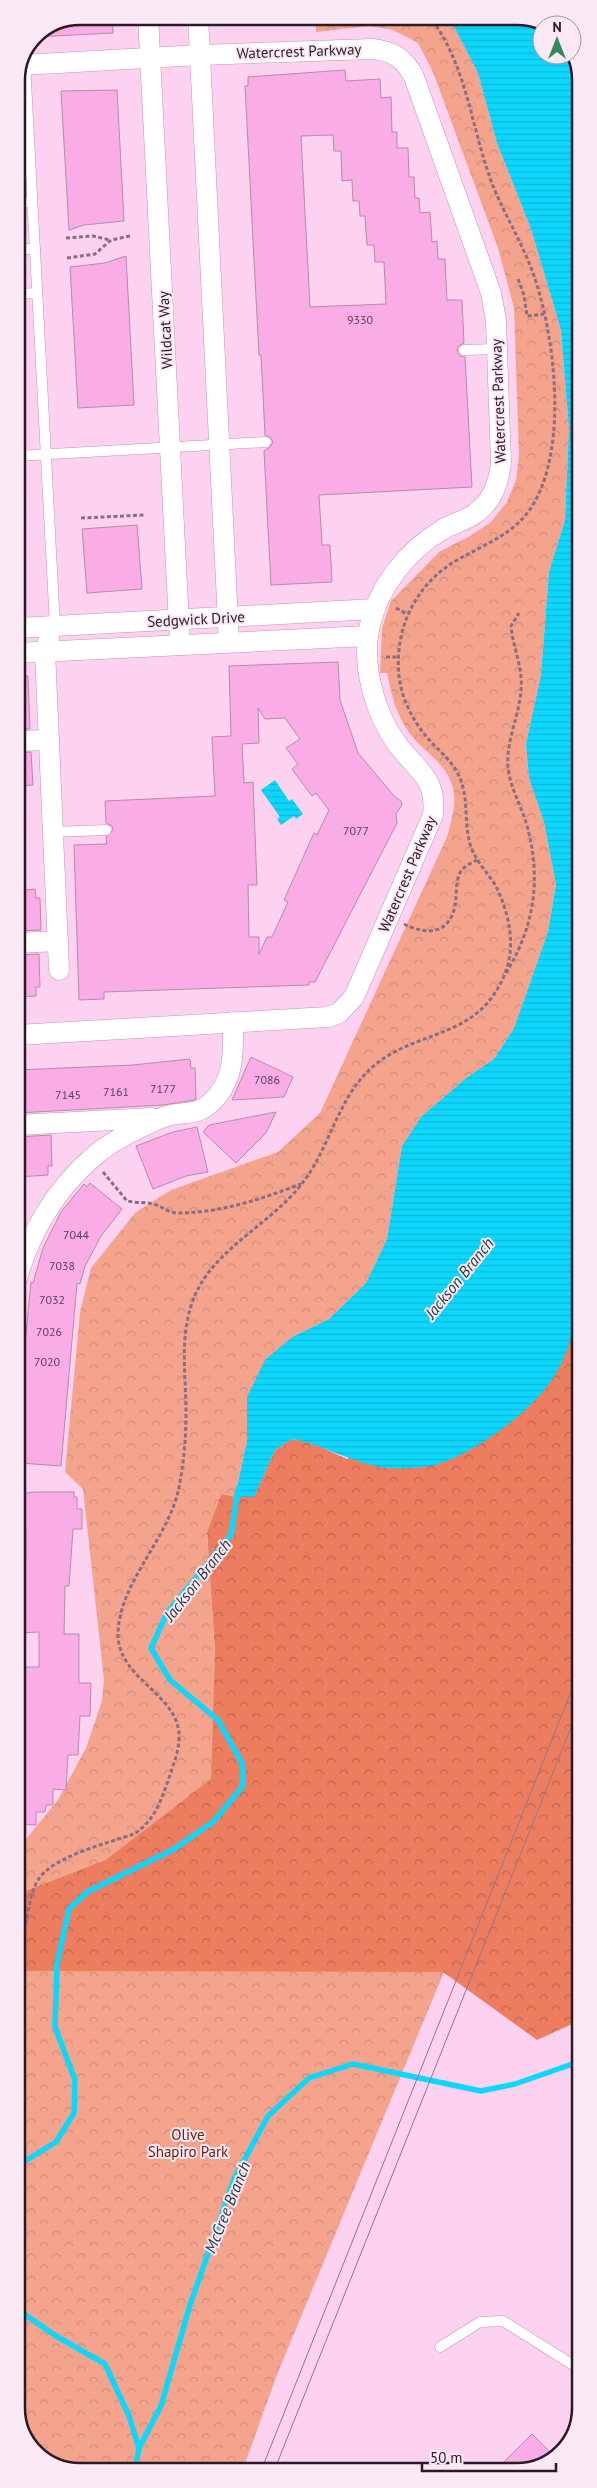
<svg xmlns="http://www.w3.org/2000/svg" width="597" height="2488" viewBox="0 0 597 2488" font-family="'PT Sans',sans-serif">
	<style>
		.forest { fill: url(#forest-crowns) }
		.park { fill: url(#park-crowns) }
		.water { fill: url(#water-rules) }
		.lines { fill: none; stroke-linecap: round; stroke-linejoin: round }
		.stream { stroke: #0dd7fc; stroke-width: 5.5 }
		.building { fill: #f9ace5; stroke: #b48ca8; fill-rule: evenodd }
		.lane-casing { stroke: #bd95b2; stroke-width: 11 }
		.street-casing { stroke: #bd95b2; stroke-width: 21 }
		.path { stroke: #896d81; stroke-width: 3; stroke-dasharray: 4 2.5; stroke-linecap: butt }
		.lane { stroke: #fff; stroke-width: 10 }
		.street { stroke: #fff; stroke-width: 20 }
		.tram { stroke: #93768a; stroke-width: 1 }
		.labels { text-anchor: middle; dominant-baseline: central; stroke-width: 4; stroke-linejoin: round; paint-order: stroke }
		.number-label { font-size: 12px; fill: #5e3e55 }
		.street-label { font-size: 15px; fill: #2a1a25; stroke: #fae8f4 }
		.park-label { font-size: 15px; fill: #67220e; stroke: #fae8f4 }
		.water-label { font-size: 16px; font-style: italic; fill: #1c363d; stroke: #fae8f4 }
		.rim { fill: none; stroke: #2a1a25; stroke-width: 2.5 }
	</style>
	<defs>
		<pattern id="forest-crowns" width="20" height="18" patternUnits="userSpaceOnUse" patternTransform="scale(1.25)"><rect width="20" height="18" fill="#ec7e5f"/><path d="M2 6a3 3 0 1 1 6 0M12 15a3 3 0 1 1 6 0" fill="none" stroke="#bf664e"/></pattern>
		<pattern id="park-crowns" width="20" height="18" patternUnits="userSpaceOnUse" patternTransform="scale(1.25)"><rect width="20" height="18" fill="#f4a48d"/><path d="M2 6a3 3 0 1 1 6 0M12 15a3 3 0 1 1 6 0" fill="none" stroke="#d18d7a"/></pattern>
		<pattern id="water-rules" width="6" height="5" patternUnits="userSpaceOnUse" patternTransform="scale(1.25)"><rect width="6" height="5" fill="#0dd7fc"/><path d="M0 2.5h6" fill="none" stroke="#0db8d8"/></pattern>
	</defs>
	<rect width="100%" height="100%" fill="#fdd2f0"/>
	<polygon class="forest" points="580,1299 581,2020 537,2040 443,1972 277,2374 242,2471 75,2472 38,2456 17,2420 17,1894 107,1859 215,1653 207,1532 221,1494 254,1496 275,1450 292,1439 312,1443 347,1459 573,1336"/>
	<g class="park">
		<path d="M316,17h133l29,56 19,70 34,86 30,101 8,99 -4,91 -16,52 -8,103 -15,69 3,34 15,44 12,62 -8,48 -34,96 -20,31 -28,19 -45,39 -19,29 -15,93 -21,44 -37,36 -37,18 -45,60v44l-12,56 -14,-3 -14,38 8,121 -4,126 -104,80 -90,35v-44l41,-50 28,-52 16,-47 2,-21 -21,-191 -18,-17 15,-160 11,-44 44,-55 36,-23 107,-38 42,-39 127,-276c9,-32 14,-52 -12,-78 -8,-8 -18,-16 -25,-25 -14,-20 -18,-37 -23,-61h-7l2,-45 9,-27 48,-49 31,-16 21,-14 16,-20 9,-22 3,-25 -5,-147 -16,-60 -65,-176 -15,-29 -25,-13 -23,-4 -54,6z"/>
		<polygon points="17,1971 444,1972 277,2374 242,2471 75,2472 38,2456 17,2420"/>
	</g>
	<g class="water">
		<path d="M449,17h76l18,8 -1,30 30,-1 8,14v1231c-5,28 -12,58 -29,82 -22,33 -78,73 -116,84 -10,3 -38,4 -49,3 -34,-5 -62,-23 -94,-29l-17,11 -21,47h-19l12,-56v-44l18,-37 27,-23 37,-18 37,-36 21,-44 15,-93 19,-29 45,-39 28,-19 20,-31 34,-96 8,-48 -12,-62 -15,-44 -3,-34 15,-69 8,-103 16,-52 4,-91 -8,-99 -30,-101 -34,-86 -19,-70z"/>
		<polygon points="275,780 289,801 292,799 303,814 296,819 294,816 281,825 277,819 280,817 261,790"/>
	</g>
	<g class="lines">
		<g class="stream">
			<polyline points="17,2166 56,2142 74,2113 75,2080 55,2027 57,1964 69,1909 87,1892 174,1849 213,1822 243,1786 243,1765 218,1720 170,1680 151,1648 167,1613 231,1535 238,1489"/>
			<polyline points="17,2309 56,2336 105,2364 129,2416 139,2448 135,2471"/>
			<polyline points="139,2448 161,2406 190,2305 234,2179 268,2116 309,2078 353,2064 481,2091 515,2084 581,2061"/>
		</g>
	</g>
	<g class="building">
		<polygon points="80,16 112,16 113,33 35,37 35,35"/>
		<path d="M345,70l1,11 34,-2 1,19 10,-1 1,35h5v16h11l1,29h5l1,21h4l1,15 10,-1 2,30 5,-1 1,18h7l2,41h15l2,43 -6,3 -1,5 3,5 5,1 7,130 -153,8 3,50h8l2,37 -61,3 -7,-134 6,-4 3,-5 -2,-4 -6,-3 -4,-80h-2l-14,-269h3v-9zM333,135l1,16h7l1,30 10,-1 1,21h6l1,15h5l2,29h7l1,17h9l2,42 -76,3 -9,-171z"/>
		<polygon points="117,90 124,221 84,225 69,230 61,91"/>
		<polygon points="126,256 134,405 78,408 70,267 105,263"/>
		<polygon points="137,525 142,589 87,593 82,529"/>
		<path d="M338,662l2,38 18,53 36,43 7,5 1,4 -6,9 1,9 -82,159h-6v3l-205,7v7l-25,1 -5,-155 33,-1 -1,-7 7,-7 -1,-4 -6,-3 -1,-22 110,-5 -3,-59 19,-1 -2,-70zM258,708l7,11 20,-1 15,21 -14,9 12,16 -6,5 20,27 4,-3 13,17 -12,25 -3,-2 -30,67 4,2 -16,35h-5l-8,17v-17h-10l-1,-52h9l-4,-103 -9,1 -2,-39 17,-1z"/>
		<polygon points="17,676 28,676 30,729 17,729"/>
		<polygon points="31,752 33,785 17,786 17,753"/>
		<polygon points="35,889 36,898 40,898 41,930 17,931 17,891"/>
		<polygon points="39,954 40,987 36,987 36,996 20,997 18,955"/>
		<polygon points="251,1057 293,1077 284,1097 232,1100"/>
		<polygon points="190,1059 191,1068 195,1068 196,1099 194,1100 163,1105 17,1113 17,1070 133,1065"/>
		<polygon points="276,1112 266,1133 236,1163 203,1132 209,1125"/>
		<polygon points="197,1127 208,1172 186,1176 153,1189 136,1146 173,1132"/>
		<polygon points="51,1135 52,1166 48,1166 48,1175 17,1177 17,1137"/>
		<polygon points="90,1183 122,1209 101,1236 85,1266 80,1284 77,1283 61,1466 20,1463 20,1458 17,1458 17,1427 31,1282 33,1283 43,1248 61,1212 84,1184 87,1187"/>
		<polygon points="36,1492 74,1492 74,1497 77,1497 77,1509 82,1509 82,1529 73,1529 69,1586 65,1586 64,1634 79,1634 79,1683 91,1683 90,1716 80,1716 78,1755 68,1755 66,1790 53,1789 53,1805 46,1805 45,1812 36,1812 36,1825 17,1824 19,1703 17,1703 17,1667 39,1667 39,1632 17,1633 17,1561 26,1561 26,1529 17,1529 17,1494"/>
		<polygon points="532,2434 550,2452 545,2458 529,2471 495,2471"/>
	</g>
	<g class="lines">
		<defs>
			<g id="lane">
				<polyline points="25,63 55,626"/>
				<polyline points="16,120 27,119"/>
				<polyline points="16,203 32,202"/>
				<polyline points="16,249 35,249"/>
				<polyline points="16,294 37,293"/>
				<polyline points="464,350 497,349"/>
				<polyline points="16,456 266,442"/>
				<polyline points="53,832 106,830"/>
				<polyline points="440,2347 480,2322 503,2321 581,2370"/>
			</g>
			<g id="street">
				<polyline points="148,16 180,644"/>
				<polyline points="198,16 229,642"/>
				<polyline points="17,628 375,609"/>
				<polyline points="49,639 45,651 59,970"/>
				<polyline points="17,653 368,636"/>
				<polyline points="17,741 49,740"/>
				<polyline points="17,943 58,941"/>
				<path d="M17,1035l311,-18 11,-4 15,-16 79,-182c4,-38 -16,-44 -36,-71 -23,-32 -36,-80 -27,-119 9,-39 38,-75 72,-95 10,-7 24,-9 34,-17 17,-12 22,-30 25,-49l-5,-144 -5,-27 -77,-216c-10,-19 -21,-26 -42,-28l-172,6 -178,10"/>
				<polyline points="17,1125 152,1118"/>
				<path d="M17,1279c12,-45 39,-90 75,-121 18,-17 46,-30 69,-40 25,-10 36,3 57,-23 17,-21 15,-47 15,-73"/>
			</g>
		</defs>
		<use href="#lane" class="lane-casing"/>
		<use href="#street" class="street-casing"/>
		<g class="path">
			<polyline points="66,238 93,236 110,240"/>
			<polyline points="67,258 95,254 111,240 130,236"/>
			<polyline points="518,279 524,295 527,316 544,314"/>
			<polyline points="81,518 144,515"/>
			<polyline points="396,608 407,614"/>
			<polyline points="386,657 399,657"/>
			<path d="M404,924c22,11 45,11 51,-18 2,-11 0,-25 6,-35 4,-5 10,-8 16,-11"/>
			<path d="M506,973c30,-49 36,-99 19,-154 -6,-17 -15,-33 -17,-51 -2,-28 11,-51 13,-78 2,-23 -8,-42 -10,-64l8,-13"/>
			<path d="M103,1172l24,29c9,2 18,1 26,3 9,2 15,9 25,9 43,0 83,-14 123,-29"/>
			<path d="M17,1982c4,-23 10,-86 21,-102 15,-24 70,-37 96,-46 20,-13 26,-31 34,-53 4,-13 10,-26 11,-41 3,-46 -61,-59 -61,-106 1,-52 52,-97 61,-147 5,-24 7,-51 7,-75 0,-35 -6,-71 5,-106 17,-56 80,-80 113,-125 28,-38 34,-86 72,-117 44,-35 101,-25 128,-88 13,-29 5,-66 -10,-93 -8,-12 -18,-22 -23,-36 -8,-23 -1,-50 -13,-73 -6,-12 -17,-22 -27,-32 -17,-19 -29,-41 -32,-66 -5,-48 17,-93 60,-117 28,-16 58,-26 75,-56 34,-59 21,-168 -1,-230 -11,-30 -28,-58 -40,-87 -22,-57 -25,-119 -63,-169"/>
		</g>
		<use href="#lane" class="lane"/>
		<use href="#street" class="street"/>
		<g class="tram">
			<polyline points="261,2471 580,1669"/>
			<polyline points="274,2471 580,1705"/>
		</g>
	</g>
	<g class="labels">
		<g class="number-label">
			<text x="360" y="319">9330</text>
			<text x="356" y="830">7077</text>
			<text x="267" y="1079">7086</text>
			<text x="163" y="1088">7177</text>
			<text x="116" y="1091">7161</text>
			<text x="68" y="1094">7145</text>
			<text x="76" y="1234">7044</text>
			<text x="62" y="1265">7038</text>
			<text x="52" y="1299">7032</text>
			<text x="49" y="1331">7026</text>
			<text x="47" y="1361">7020</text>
		</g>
		<g class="street-label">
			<text transform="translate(299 51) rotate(-2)">Watercrest Parkway</text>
			<text transform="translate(165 330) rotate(-93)">Wildcat Way</text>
			<text transform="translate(498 401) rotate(-92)">Watercrest Parkway</text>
			<text transform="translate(196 619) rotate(-3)">Sedgwick Drive</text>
			<text transform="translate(407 874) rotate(-67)">Watercrest Parkway</text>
		</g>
		<g class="park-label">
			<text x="188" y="2134">Olive<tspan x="188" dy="17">Shapiro Park</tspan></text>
		</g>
		<g class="water-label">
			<text transform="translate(459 1278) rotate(-51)">Jackson Branch</text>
			<text transform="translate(197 1580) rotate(-52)">Jackson Branch</text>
			<text transform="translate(227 2207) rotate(-68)">McCree Branch</text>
		</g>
	</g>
	<path d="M0 0H597V2488H0ZM80 25H517A55 55 0 0 1 572 80V2408A55 55 0 0 1 517 2463H80A55 55 0 0 1 25 2408V80A55 55 0 0 1 80 25Z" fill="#fae8f4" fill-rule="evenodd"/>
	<path class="rim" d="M80 25H517A55 55 0 0 1 572 80V2408A55 55 0 0 1 517 2463H80A55 55 0 0 1 25 2408V80A55 55 0 0 1 80 25Z"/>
	<g transform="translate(557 40)"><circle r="24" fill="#fae8f4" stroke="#a796a1"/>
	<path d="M0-4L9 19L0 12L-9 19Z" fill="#33885a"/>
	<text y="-8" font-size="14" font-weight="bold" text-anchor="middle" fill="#2a1a25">N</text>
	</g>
	<path d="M422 2463v8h134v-8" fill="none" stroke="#2a1a25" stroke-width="2.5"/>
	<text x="430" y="2463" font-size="15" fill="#2a1a25" stroke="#fae8f4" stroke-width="4" paint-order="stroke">50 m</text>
</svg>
